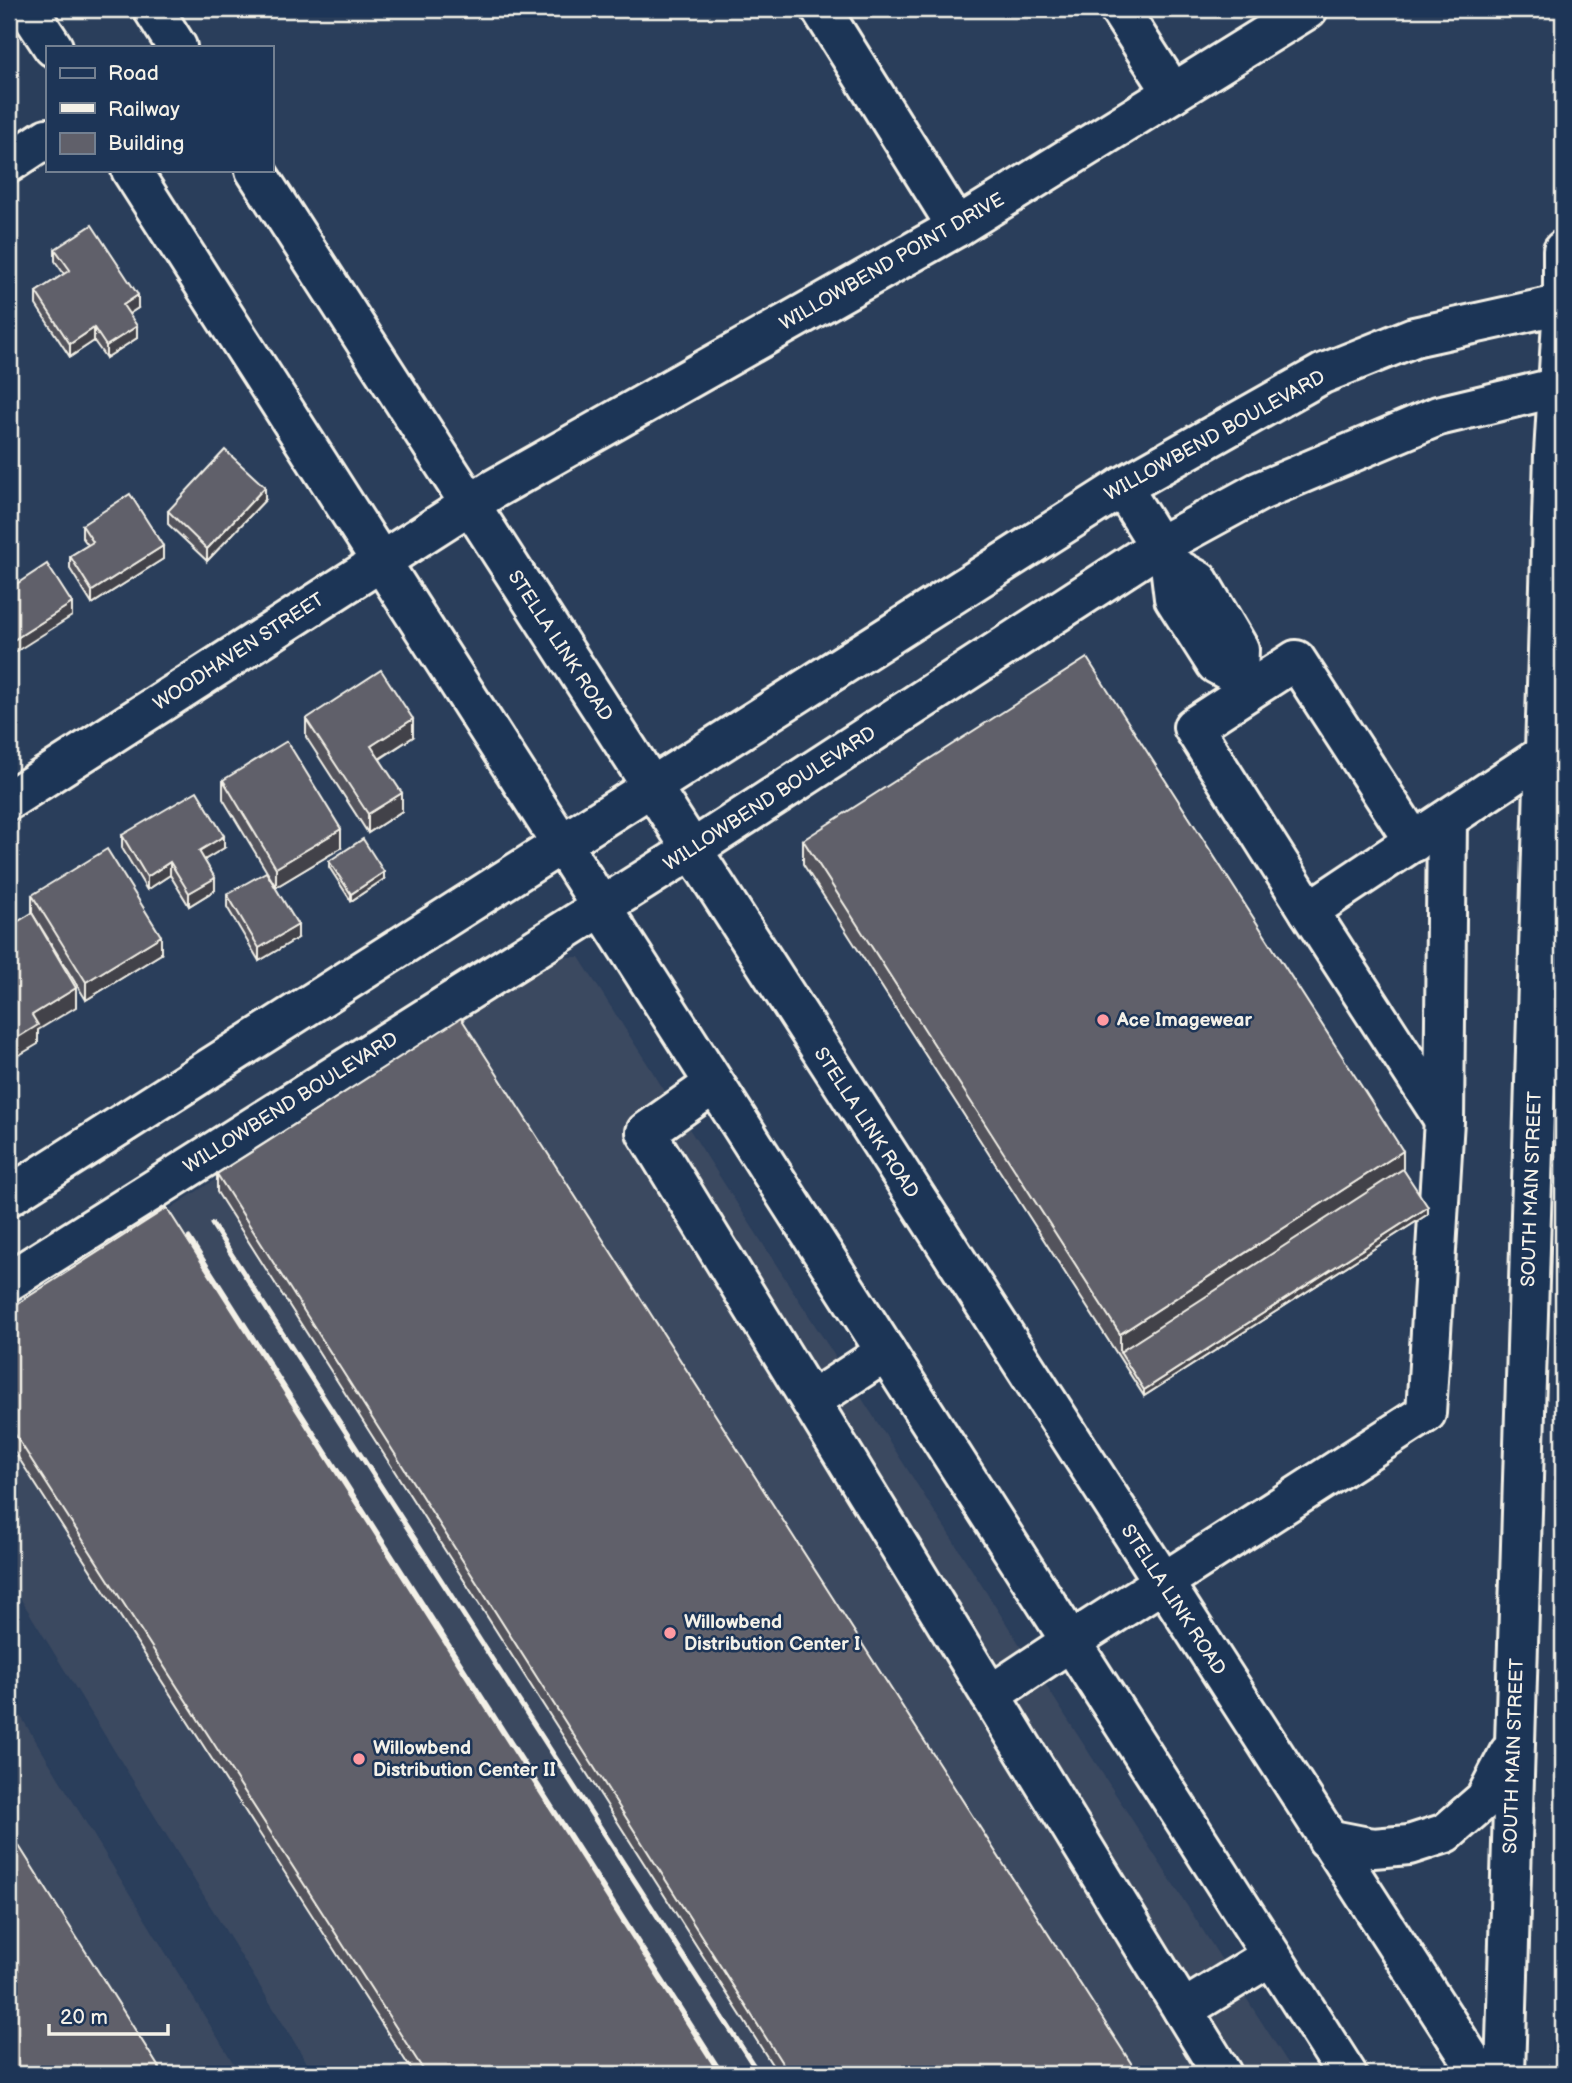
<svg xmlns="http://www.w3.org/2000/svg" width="1572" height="2083" viewBox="0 0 1572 2083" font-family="'Balsamiq Sans',sans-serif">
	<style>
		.built { fill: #3a4860 }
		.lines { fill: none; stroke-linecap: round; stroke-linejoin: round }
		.minor-casing { stroke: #f4f1e8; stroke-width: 44 }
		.major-casing { stroke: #f4f1e8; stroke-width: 44 }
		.highway-casing { stroke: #f4f1e8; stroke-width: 44 }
		.minor { stroke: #1d3557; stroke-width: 38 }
		.major { stroke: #1d3557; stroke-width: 38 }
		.highway { stroke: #1d3557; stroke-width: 38 }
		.rail { stroke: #f4f1e8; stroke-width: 5 }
		.wall { fill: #53535b; stroke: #f4f1e8; stroke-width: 2 }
		.shaded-wall { fill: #43434a; stroke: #f4f1e8; stroke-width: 2 }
		.building { fill: #60606a; stroke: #f4f1e8; stroke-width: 2 }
		.poi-dot { fill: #ff9aa2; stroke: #1d3557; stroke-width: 2.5 }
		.labels { text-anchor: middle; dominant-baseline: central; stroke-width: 5; stroke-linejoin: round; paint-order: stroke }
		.street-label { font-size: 19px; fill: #f4f1e8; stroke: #1d3557 }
		.poi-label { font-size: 19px; font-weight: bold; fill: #f4f1e8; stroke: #1d3557; text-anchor: start }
	</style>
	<rect width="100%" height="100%" fill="#2a3e5b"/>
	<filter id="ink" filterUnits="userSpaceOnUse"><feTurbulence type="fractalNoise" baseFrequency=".0143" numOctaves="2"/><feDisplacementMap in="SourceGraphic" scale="14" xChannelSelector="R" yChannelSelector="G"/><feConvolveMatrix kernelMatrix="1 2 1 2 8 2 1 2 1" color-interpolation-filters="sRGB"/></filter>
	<g filter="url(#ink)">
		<g class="built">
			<polygon points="561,957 579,957 1295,2074 314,2074 9,1580 9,1312"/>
			<polygon points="9,1697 240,2074 9,2074"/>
		</g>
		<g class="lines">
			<defs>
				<g id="minor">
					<polyline points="821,9 957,227"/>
					<polyline points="1119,9 1173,93"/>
					<polyline points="9,163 47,138"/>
					<polygon points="1170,565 1199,581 1239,649 1238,676 1216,664 1174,598"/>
					<polyline points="9,800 494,489 957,227 1308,9"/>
					<polyline points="1447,820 1444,1120 1309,911 1546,753"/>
					<polyline points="1309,911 1193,727 1296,660 1414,842"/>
					<polyline points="714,1084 646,1132 1222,2074"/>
					<polyline points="811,1401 886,1352"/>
					<polyline points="1162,1583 1426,1413 1444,1120"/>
					<polyline points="990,1695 1070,1642"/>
					<polyline points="1183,2010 1271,1956"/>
				</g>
				<g id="major">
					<polyline points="28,9 53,47"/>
					<polyline points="153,9 177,47"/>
					<polyline points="131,170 1347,2074"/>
					<polyline points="255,170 1480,2074"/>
					<polyline points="1122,487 1159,546"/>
					<polyline points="9,1196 1122,487 1322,374 1414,337 1563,304"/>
					<polyline points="9,1281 690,851 1159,546 1258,492 1438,416 1563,386"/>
					<polyline points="1070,1642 1162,1583"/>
					<polyline points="1327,1839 1373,1848 1409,1845 1446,1833 1485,1799 1509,1753"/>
					<polyline points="1505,2074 1554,454 1563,304"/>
				</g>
				<polyline id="highway" points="1563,304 1563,250"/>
			</defs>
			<use href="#minor" class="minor-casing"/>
			<use href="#major" class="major-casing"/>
			<use href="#highway" class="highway-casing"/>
			<use href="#minor" class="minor"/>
			<use href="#major" class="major"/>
			<use href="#highway" class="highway"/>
			<g class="rail">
				<polyline points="212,1224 759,2074"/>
				<polyline points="189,1238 722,2074"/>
			</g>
		</g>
		<g class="wall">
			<polygon points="55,249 138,308 129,314 137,338 106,358 94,341 70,357 36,305 36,292 64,274 55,261"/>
			<polygon points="265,500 207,561 168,524 168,511"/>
			<polygon points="82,525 163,559 92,604 70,569 70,556 88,545 82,537"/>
			<polygon points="306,719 413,737 380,759 402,811 368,833 306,737"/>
			<polygon points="223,780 341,848 276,887 223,799"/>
			<polygon points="122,835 224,848 204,860 215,890 189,906 170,875 147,890 122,848"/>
			<polygon points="803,840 1403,1169 1428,1214 1144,1396 803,864"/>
			<polygon points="329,861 384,879 351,901 329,867"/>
			<polygon points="227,894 298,938 259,961 227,907"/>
			<polygon points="32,895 161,954 86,1000 32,913"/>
			<polygon points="217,1174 1138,2074 778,2074 217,1192"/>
			<polygon points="9,1309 719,2074 414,2074 9,1443"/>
		</g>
		<g class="shaded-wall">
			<polygon points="138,295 138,308 123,318 123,305"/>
			<polygon points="137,326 137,338 106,358 106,346"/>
			<polygon points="94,328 94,341 70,357 70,344"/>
			<polygon points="265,487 265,500 207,561 207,549"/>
			<polygon points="163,546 163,559 92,604 92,591"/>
			<polygon points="72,603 72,616 9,656 9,643"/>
			<polygon points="413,719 413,737 371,764 371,746"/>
			<polygon points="402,793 402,811 368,833 368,814"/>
			<polygon points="341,829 341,848 276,887 276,868"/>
			<polygon points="224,836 224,848 199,863 199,851"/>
			<polygon points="170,862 170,875 147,890 147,877"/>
			<polygon points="384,872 384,879 351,901 351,894"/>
			<polygon points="215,878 215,890 189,906 189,893"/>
			<polygon points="298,925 298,938 259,961 259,948"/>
			<polygon points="161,936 161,954 86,1000 86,982"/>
			<polygon points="76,988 76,1007 38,1030 38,1044 9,1061 9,1043 32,1015"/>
			<polygon points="1403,1151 1403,1175 1120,1352 1120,1334"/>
			<polygon points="1428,1207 1428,1214 1144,1396 1144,1390"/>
		</g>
		<g class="building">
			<polygon points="92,225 138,295 123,305 137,326 106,346 94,328 70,344 36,292 70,270 55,249"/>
			<polygon points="225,450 265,487 207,549 168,511"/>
			<polygon points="130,494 163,546 92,591 70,556 93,542 82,525"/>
			<polygon points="47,564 72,603 9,643 9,589"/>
			<polygon points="1087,658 1403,1151 1120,1334 803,840"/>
			<polygon points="381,670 413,719 371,746 402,793 368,814 306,719"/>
			<polygon points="287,741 341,829 276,868 223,780"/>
			<polygon points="197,791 224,836 199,851 215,878 189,893 170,862 147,877 122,835"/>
			<polygon points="363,839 384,872 351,894 329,861"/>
			<polygon points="107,849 161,936 86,982 32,895"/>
			<polygon points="266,872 298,925 259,948 227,894"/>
			<polygon points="32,913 76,988 32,1015 38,1025 9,1043 9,927"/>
			<polygon points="461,1018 1138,2074 789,2074 217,1174"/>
			<polygon points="1403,1169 1428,1207 1144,1390 1120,1352"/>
			<polygon points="167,1208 719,2074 426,2074 9,1425 9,1309"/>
			<polygon points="14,1838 163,2074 9,2074 9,1841"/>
		</g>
	</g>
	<g class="poi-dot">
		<circle cx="1103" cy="1020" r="7"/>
		<circle cx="670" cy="1633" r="7"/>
		<circle cx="359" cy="1759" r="7"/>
	</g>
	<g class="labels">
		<g class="street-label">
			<text transform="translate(892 262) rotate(-30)">WILLOWBEND POINT DRIVE</text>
			<text transform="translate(1215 436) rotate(-29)">WILLOWBEND BOULEVARD</text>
			<text transform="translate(560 646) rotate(57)">STELLA LINK ROAD</text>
			<text transform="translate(239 652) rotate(-33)">WOODHAVEN STREET</text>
			<text transform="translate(770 799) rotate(-33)">WILLOWBEND BOULEVARD</text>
			<text transform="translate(291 1103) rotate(-32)">WILLOWBEND BOULEVARD</text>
			<text transform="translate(866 1123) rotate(57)">STELLA LINK ROAD</text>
			<text transform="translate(1532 1189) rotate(-88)">SOUTH MAIN STREET</text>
			<text transform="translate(1173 1600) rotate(57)">STELLA LINK ROAD</text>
			<text transform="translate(1514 1756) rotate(-88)">SOUTH MAIN STREET</text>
		</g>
		<g class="poi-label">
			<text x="1117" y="1020">Ace Imagewear</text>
			<text x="684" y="1622">Willowbend<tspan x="684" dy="22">Distribution Center I</tspan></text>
			<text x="373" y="1748">Willowbend<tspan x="373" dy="22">Distribution Center II</tspan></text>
		</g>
	</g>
	<rect width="1572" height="2083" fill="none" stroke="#1d3557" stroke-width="35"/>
	<rect x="18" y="18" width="1537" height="2048" fill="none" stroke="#f4f1e8" stroke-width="2.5" filter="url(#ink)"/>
	<rect x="46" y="46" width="228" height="126" fill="#1d3557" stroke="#738091" stroke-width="2"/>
	<rect x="60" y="68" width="35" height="10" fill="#1d3557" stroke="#738091" stroke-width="2"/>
	<text x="108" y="80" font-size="21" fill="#f4f1e8">Road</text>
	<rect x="60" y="103" width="35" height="10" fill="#f4f1e8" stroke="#738091" stroke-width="2"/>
	<text x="108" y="116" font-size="21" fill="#f4f1e8">Railway</text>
	<rect x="60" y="133" width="35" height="21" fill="#60606a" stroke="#738091" stroke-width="2"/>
	<text x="108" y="150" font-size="21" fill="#f4f1e8">Building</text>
	<path d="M49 2024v10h119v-10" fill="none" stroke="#f4f1e8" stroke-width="3.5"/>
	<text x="60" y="2024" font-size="21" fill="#f4f1e8" stroke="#1d3557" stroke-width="5" paint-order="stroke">20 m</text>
</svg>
